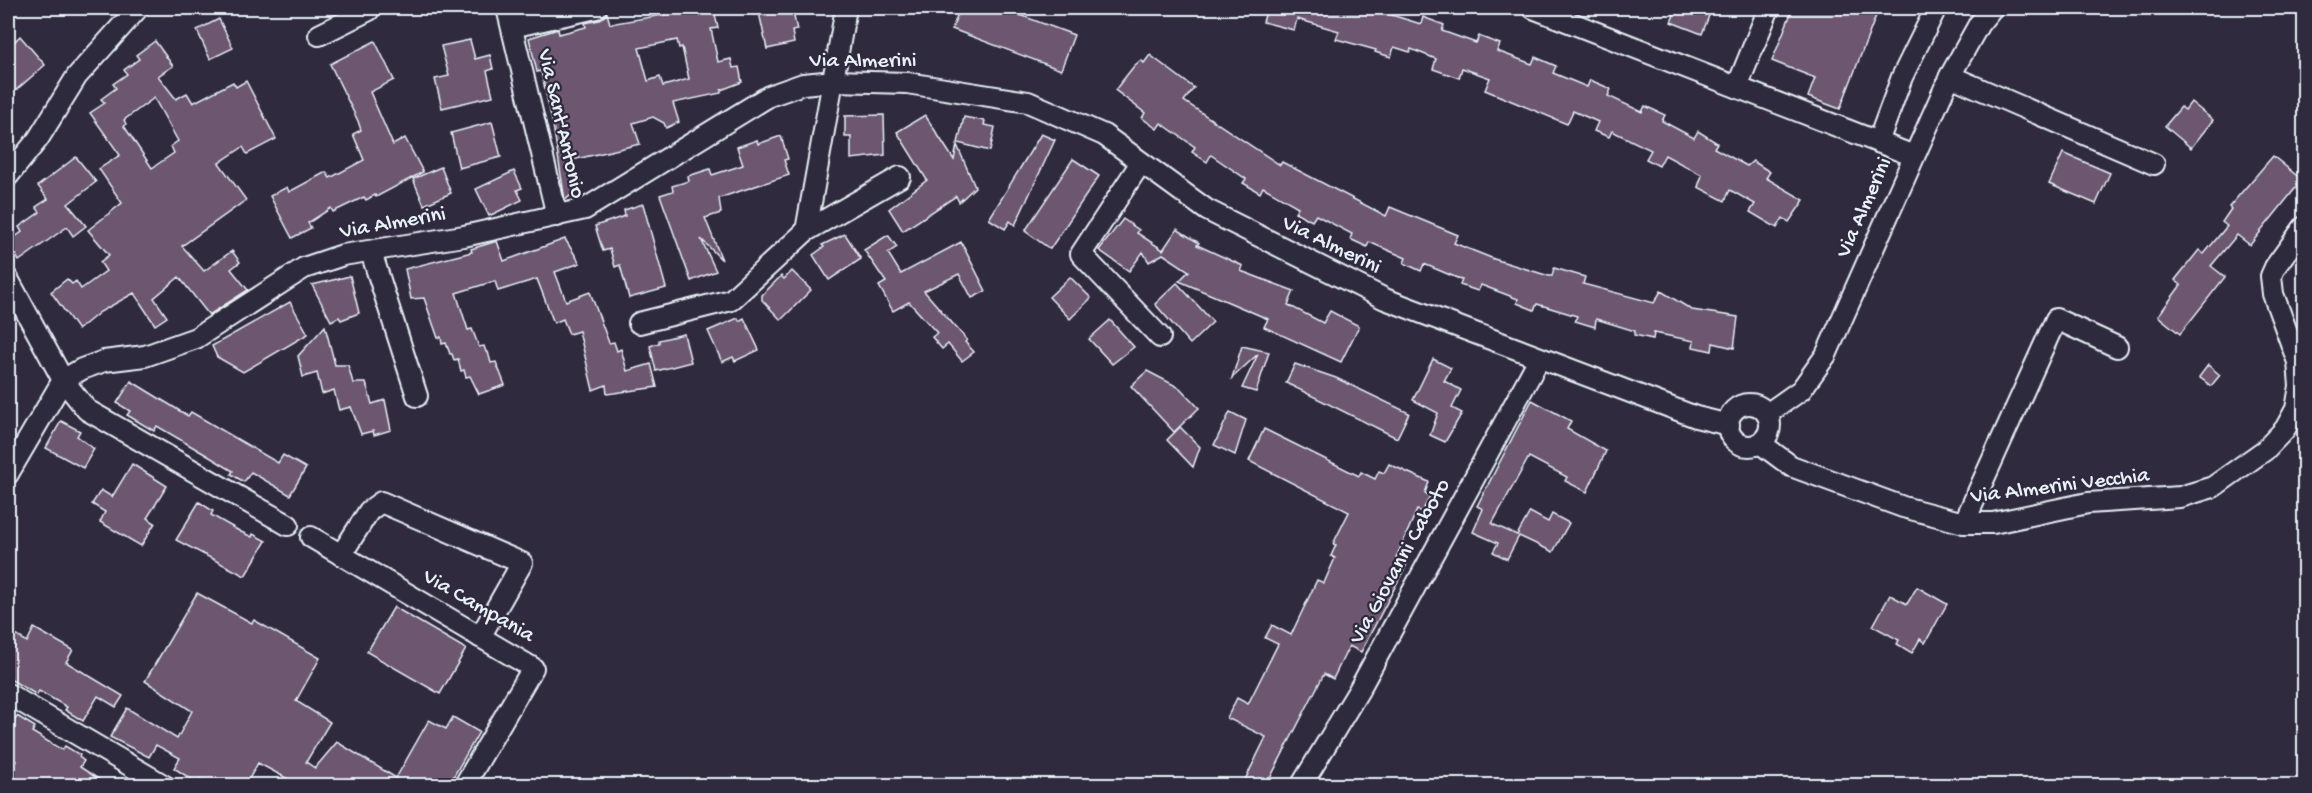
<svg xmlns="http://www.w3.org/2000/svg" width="2312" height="793" viewBox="0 0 2312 793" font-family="'Gochi Hand',sans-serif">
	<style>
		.building { fill: #6c576f; stroke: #e8f1f8; stroke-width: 1.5; fill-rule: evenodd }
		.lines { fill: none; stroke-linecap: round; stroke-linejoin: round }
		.minor-casing { stroke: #e8f1f8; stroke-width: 24 }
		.minor { stroke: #2f2a3d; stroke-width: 20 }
		.labels { text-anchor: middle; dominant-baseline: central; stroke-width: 4.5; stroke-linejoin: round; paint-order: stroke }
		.street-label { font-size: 22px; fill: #e8f1f8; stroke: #2f2a3d }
	</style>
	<rect width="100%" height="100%" fill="#2f2a3d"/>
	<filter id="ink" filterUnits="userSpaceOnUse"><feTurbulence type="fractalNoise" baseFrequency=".0167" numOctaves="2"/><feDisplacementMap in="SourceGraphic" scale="12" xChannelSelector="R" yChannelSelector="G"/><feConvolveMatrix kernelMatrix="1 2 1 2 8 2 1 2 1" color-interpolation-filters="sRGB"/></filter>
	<g filter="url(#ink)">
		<g class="building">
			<polygon points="758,8 792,8 797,30 792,31 794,43 767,49"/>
			<polygon points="960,8 1001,8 1074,35 1061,70 952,29"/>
			<polygon points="1267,8 1387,8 1385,13 1421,24 1423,17 1444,25 1442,31 1476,43 1479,36 1481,37 1500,44 1497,51 1532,64 1535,57 1556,66 1553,73 1587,87 1590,80 1611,89 1608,96 1642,112 1645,106 1665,115 1662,121 1694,138 1698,131 1717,143 1714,148 1747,166 1753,161 1770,172 1766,178 1804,200 1789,222 1783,218 1777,228 1750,212 1755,204 1730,190 1725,201 1698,187 1702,175 1665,155 1659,166 1646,159 1651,150 1612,131 1609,137 1594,131 1598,122 1573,111 1567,124 1485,90 1490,78 1462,68 1459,78 1433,69 1436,59 1411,49 1410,52 1394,47 1391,57 1375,52 1376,50 1336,39 1339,31 1297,19 1294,30 1263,22"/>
			<polygon points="1677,8 1712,8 1702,34 1671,22"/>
			<polygon points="1793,8 1879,8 1840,109 1808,97 1815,78 1772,61"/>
			<path d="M692,10l5,4 17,-4 4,18 -7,1 7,33 13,-3 2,9 6,-1 3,15 -21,8v3l-48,10 6,19 -13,6 -2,-5 -11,-6 -20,6 7,21 -72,17 15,24 -18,15 -12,-75 -12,-54 -4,1 -8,-34 29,-9 1,5 27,-7 -1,-4 14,-3 8,-7 3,11zM677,40l2,8 3,-1 7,32 -26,7 -3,-9 -12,4 -9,-33z"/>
			<polygon points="219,19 233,48 210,59 197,30"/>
			<polygon points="8,32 15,41 20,36 45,65 8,97"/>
			<polygon points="470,40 475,59 490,55 493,69 487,71 493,96 442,108 435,79 449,76 441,46"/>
			<path d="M155,41l18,25 -15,10 18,23 11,-6 6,10 40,-21 3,5 10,-6 30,58 -29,15 -4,-7 -24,16 27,37 -64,46 22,25 28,-20 8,11 -9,7 17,21 -39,25 -30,-38 -25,21 13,19 -12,8 -21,-32 -34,19 -22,18 -27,-38 16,-13 5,5 4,-3 5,8 25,-18 -6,-9 9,-7 -21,-25 34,-27 -23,-34 21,-14 -30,-42 15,-10 -4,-4 15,-11 -3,-4 14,-10 -3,-4 15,-11 -3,-4zM154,98l24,43 -7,5 3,7 -22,15 -28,-42 2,-2 -2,-4z"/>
			<polygon points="375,41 394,80 370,92 393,145 405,138 423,172 376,197 375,195 366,200 364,197 333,212 331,208 308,223 311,228 292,238 270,196 287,187 289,192 326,172 330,178 364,160 353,134 361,130 358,121 330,64"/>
			<polygon points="1150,55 1194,88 1184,101 1280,165 1282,162 1386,216 1390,207 1458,235 1454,243 1494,259 1549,276 1552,276 1554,268 1585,277 1583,284 1654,303 1661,291 1692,310 1738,317 1734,348 1713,343 1712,351 1693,347 1694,341 1654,333 1653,339 1634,335 1635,331 1596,319 1595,327 1575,321 1577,316 1537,304 1534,310 1517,303 1518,299 1481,285 1478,291 1460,285 1462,280 1424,264 1421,271 1404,263 1406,258 1369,242 1367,247 1350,239 1352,234 1316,215 1312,221 1295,212 1298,207 1263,187 1260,193 1243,183 1246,179 1211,155 1207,162 1192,152 1195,147 1161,123 1157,129 1142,118 1145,113 1115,90 1134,66 1141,60 1144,63"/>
			<polygon points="2191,102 2213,120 2191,148 2165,126 2181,107 2185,110"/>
			<polygon points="884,115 885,155 851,159 851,137 845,137 845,116"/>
			<polygon points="925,115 954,160 957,145 975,187 959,202 956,196 903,231 889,209 927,180 897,132"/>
			<polygon points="964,117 985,121 984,125 995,127 990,151 958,143"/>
			<polygon points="492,122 501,157 459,168 451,133"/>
			<polygon points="1041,134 1055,140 1015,225 1010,221 1005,229 989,219"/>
			<polygon points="781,136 788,159 784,160 789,175 719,198 721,213 705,218 722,260 701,239 716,271 691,281 660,195 673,191 672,186 689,181 688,176 710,169 712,175 743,165 737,147 757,140 758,144"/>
			<polygon points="2063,153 2110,173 2096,204 2049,184"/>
			<polygon points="2273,156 2302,180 2250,245 2237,235 2211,266 2225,277 2180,334 2158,316 2181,285 2175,280 2199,250 2204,254 2227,226 2222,222 2231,209 2229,207"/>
			<polygon points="76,157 96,182 68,204 86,226 73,236 67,227 19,261 8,242 22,232 19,227 40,212 36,207 48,199 38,186"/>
			<polygon points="1073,159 1099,176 1050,249 1025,231"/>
			<polygon points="441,167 451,193 424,205 413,179"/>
			<polygon points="514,171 522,188 517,190 522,200 489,216 476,189"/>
			<polygon points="643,204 666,288 629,298 620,265 615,267 610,249 603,251 595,226 625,216 624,210"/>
			<polygon points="1123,219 1139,230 1137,233 1163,250 1177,229 1199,243 1197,245 1243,266 1241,271 1294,291 1288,305 1323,323 1330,311 1359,326 1341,362 1264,327 1268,319 1179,281 1189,271 1163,254 1149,262 1143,252 1129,271 1099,250"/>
			<polygon points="845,234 861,259 829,280 813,255 824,247 822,245"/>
			<polygon points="888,235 897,247 888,253 901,274 961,242 986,291 972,298 959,274 924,291 967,340 965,342 974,352 962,361 948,344 942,349 932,337 937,333 909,302 893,311 879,286 886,282 864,250"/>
			<polygon points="565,239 580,263 555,272 566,301 590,292 609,343 614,342 617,351 621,349 627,371 651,364 657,387 607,394 606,385 593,390 579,331 569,334 563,319 554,323 537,279 498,291 495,281 456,293 468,330 472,329 479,347 484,346 486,352 488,352 491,363 496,362 505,385 479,394 470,376 466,377 464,370 461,371 458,359 454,360 452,354 450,354 446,343 442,344 441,337 438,338 424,298 411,299 405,269 472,252 471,249 497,241 504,261"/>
			<polygon points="792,271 811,290 781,320 762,300 762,295 781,276 784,279"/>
			<polygon points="350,276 359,313 341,320 339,317 331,321 312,285"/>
			<polygon points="1070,277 1091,298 1070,319 1049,297"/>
			<polygon points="1177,283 1213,322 1190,344 1155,304"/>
			<polygon points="290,302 308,334 243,372 217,357 212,346"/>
			<polygon points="738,318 739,321 744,318 759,350 735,361 733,357 722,362 708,331"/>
			<polygon points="1110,320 1134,347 1112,364 1089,339"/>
			<polygon points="325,326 335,365 348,365 353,383 366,383 372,404 385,400 391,430 374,435 373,431 361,434 351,407 339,410 334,390 322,394 317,373 303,377 298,356"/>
			<polygon points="684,334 691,362 656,371 650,346 659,343 659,340"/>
			<polygon points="1242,346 1269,352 1256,392 1242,388 1258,354 1232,378"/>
			<polygon points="1433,359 1451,368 1444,381 1461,390 1452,408 1462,413 1445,442 1430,435 1438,413 1413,400"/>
			<polygon points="1295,364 1336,378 1409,413 1397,438 1286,383"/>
			<polygon points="2208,365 2220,375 2211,386 2199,377"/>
			<polygon points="1147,371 1180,388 1199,408 1174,432 1131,386"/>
			<polygon points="131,381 188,416 191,412 278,463 283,455 306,468 290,495 251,472 244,482 231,474 233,471 203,453 157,426 154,431 127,415 130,411 117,403"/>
			<polygon points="1532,400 1571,421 1567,429 1606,451 1587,492 1565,481 1567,477 1529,457 1492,524 1517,535 1530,512 1548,522 1552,514 1569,523 1553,552 1519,536 1507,559 1493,552 1498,543 1473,532 1483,509 1477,506"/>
			<polygon points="1230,412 1246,420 1235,455 1214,445"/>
			<polygon points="61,421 80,431 77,436 94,449 83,468 46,448"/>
			<polygon points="1180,427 1200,447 1193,467 1167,440"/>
			<polygon points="1264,429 1359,476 1361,472 1375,479 1379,471 1384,473 1389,464 1429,482 1425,493 1430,496 1422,512 1417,510 1396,558 1407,564 1361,652 1349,646 1333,679 1324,674 1266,786 1242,786 1266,737 1227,718 1237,698 1248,704 1278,644 1265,638 1272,625 1291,635 1317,580 1324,583 1335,558 1331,556 1336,545 1333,544 1349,512 1249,461"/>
			<polygon points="132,464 167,486 147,518 155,523 141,546 100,522 105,512 92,504 101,490 112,497"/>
			<polygon points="199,502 213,511 211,515 241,532 252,537 253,534 266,541 245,576 176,540"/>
			<polygon points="1917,587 1947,604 1925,643 1920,639 1912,653 1897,644 1899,640 1873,626 1890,595 1907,604"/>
			<polygon points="197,593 252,623 254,620 320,658 296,701 330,722 306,762 315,768 337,742 396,778 429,720 446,729 453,717 479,732 448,786 301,786 258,763 245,786 211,786 200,779 197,783 174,768 180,758 156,745 149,757 110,737 127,708 177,739 192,711 145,681"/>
			<polygon points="394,607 466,649 440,694 367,652"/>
			<polygon points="34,628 73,650 66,662 123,696 116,707 98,696 83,721 65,710 67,707 39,691 37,695 8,678 8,630 27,642"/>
			<polygon points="17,716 35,727 32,732 62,750 65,746 80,755 79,757 84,761 80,767 109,786 8,786 8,775 16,761 8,756 8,733"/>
		</g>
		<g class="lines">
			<defs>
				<g id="minor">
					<polyline points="507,8 557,216"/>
					<polyline points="1533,8 1914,156"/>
					<polyline points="512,27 596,8"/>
					<polyline points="319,35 369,10 368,8"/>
					<polyline points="1950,76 2154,164"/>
					<polyline points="1737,87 1769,8"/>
					<polyline points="1878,142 1902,77 1936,8"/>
					<polyline points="1140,164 1081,254 1160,337"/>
					<polyline points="8,176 38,139 77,76 138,8"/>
					<polyline points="806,231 900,177"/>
					<polyline points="371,252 417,396"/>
					<polyline points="8,279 63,380 87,410 288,525"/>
					<polyline points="639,323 731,300 806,231 846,8"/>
					<circle cx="1749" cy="425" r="21"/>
					<polyline points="1767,414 1801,390 1826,355 1950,76 1979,24 1992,8"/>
					<polyline points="1760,443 1791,466 1903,507 1964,523 1993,523 2088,503 2180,497 2213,487 2265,450 2285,429 2296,409 2300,386 2298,362 2273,294 2271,276 2275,267 2304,227"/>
					<polyline points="8,474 63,380 82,369 104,361 145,356 196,338 304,268 343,255 464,236 585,209 769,96 803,84 835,81 907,83 1028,102 1104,135 1207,210 1385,299 1696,417 1729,425"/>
					<polyline points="1964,523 2056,319 2117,347"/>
					<polyline points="311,537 533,668 464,786"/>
					<polyline points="341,555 369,511 381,502 522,563 480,637"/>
					<polyline points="8,694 165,786"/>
					<polyline points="1301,786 1359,690 1539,359"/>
				</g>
			</defs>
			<use href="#minor" class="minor-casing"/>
			<use href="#minor" class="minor"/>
		</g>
	</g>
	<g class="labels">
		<g class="street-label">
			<text x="863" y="62">Via Almerini</text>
			<text transform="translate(560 124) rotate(77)">Via Sant'Antonio</text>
			<text transform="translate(1865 208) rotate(-66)">Via Almerini</text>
			<text transform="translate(393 224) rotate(-10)">Via Almerini</text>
			<text transform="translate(1331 246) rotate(26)">Via Almerini</text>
			<text transform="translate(2060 487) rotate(-7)">Via Almerini Vecchia</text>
			<text transform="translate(1401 562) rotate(-61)">Via Giovanni Caboto</text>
			<text transform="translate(478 607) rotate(30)">Via Campania</text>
		</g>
	</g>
	<rect width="2312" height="793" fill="none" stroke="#2f2a3d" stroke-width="30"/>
	<rect x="15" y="15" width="2282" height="763" fill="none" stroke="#e8f1f8" stroke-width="2" filter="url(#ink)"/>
</svg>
